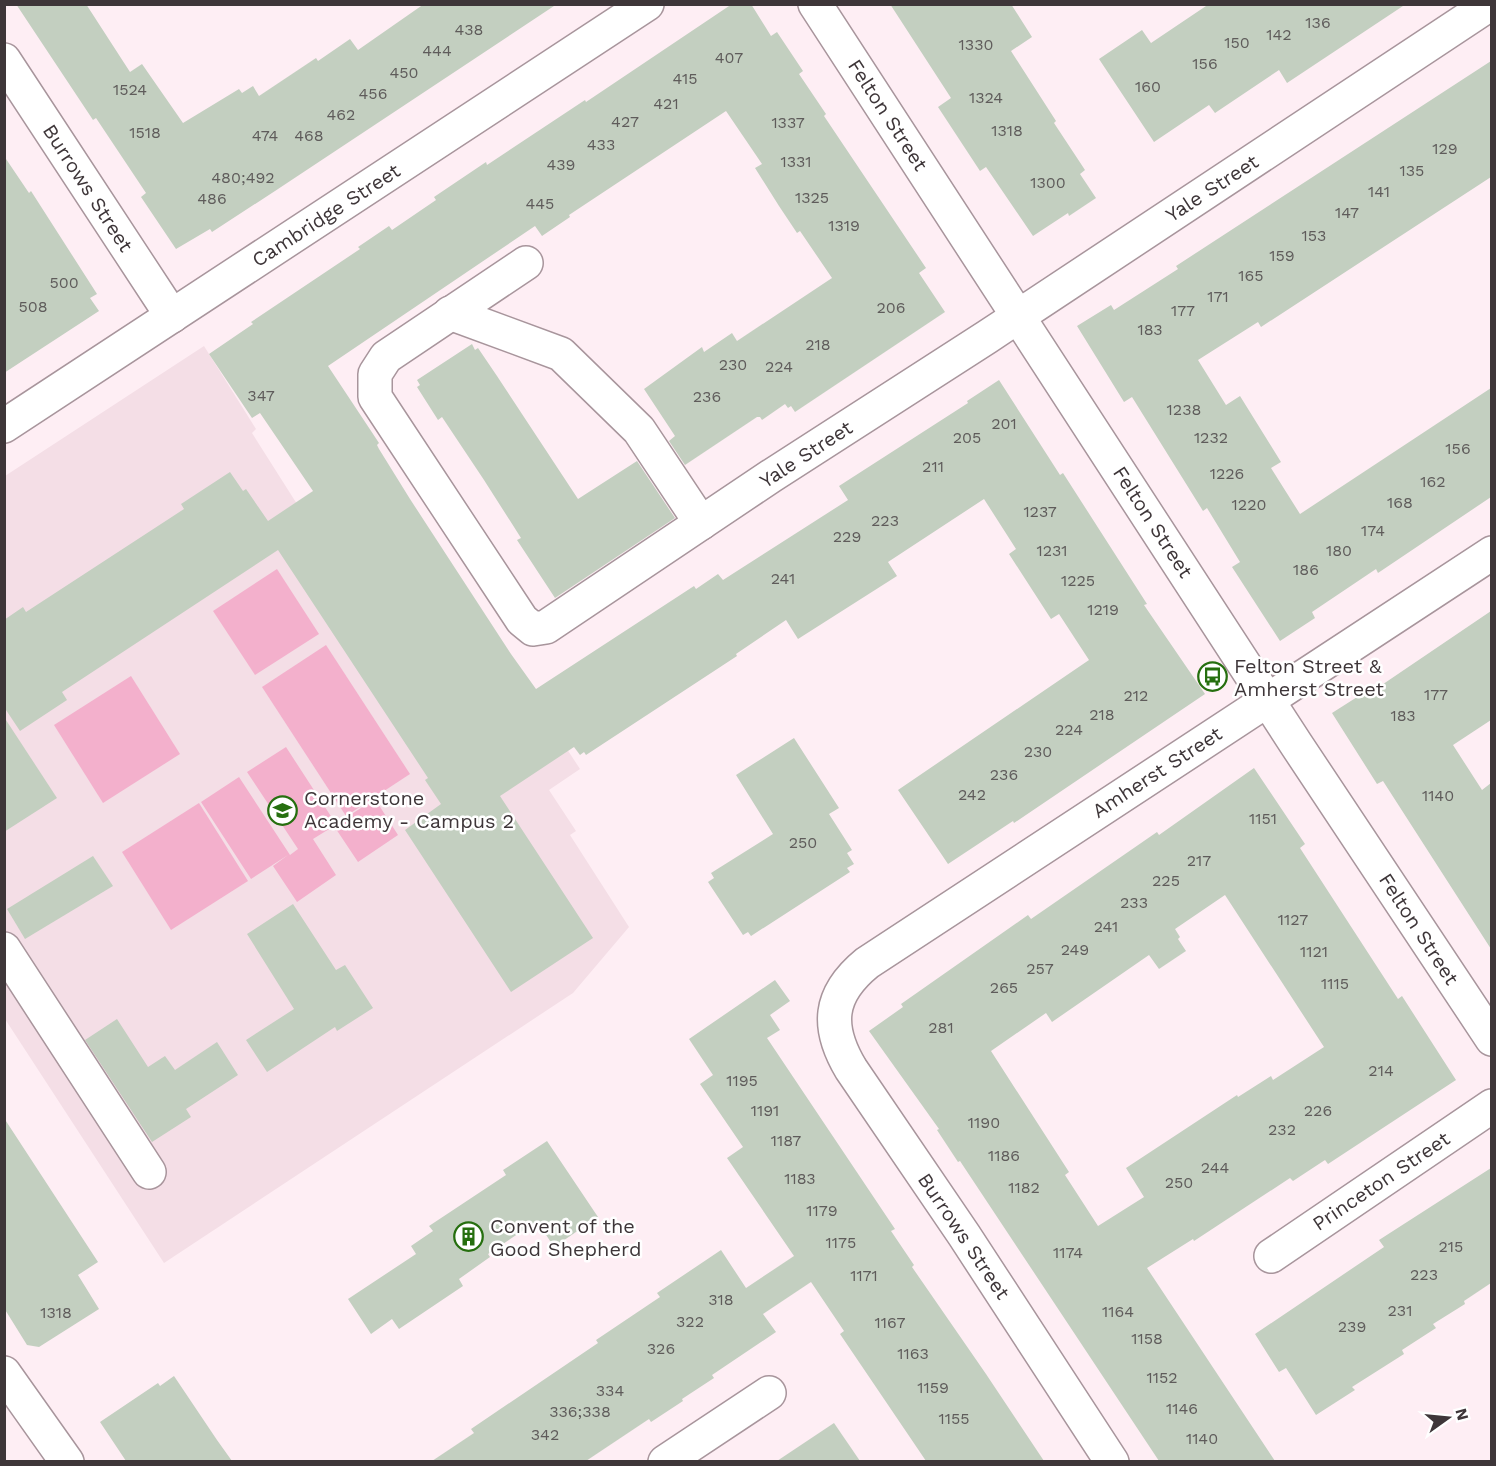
<svg xmlns="http://www.w3.org/2000/svg" width="1496" height="1466" viewBox="0 0 1496 1466" font-family="'Work Sans',sans-serif">
	<style>
		.built { fill: #f4dee6 }
		.green { fill: #f3b0cc }
		.building { fill: #c3cfc0; fill-rule: evenodd }
		.lines { fill: none; stroke-linecap: round; stroke-linejoin: round }
		.minor-casing { stroke: #a8959c; stroke-width: 36 }
		.minor { stroke: #fff; stroke-width: 33 }
		.labels { text-anchor: middle; dominant-baseline: central; stroke-width: 5; stroke-linejoin: round; paint-order: stroke }
		.number-label { font-size: 16px; fill: #5f5c5b }
		.street-label { font-size: 20px; fill: #3e3639; stroke: #fff }
		.poi-label { font-size: 20px; fill: #3e3639; stroke: #fff; text-anchor: start }
	</style>
	<rect width="100%" height="100%" fill="#feeef4"/>
	<polygon class="built" points="204,346 256,429 252,433 297,504 529,691 580,769 549,790 576,831 570,835 629,927 573,993 164,1263 5,1019 5,476"/>
	<g class="green">
		<polygon points="277,569 319,634 255,675 213,611"/>
		<polygon points="326,645 410,774 346,816 262,687"/>
		<polygon points="131,676 180,754 103,803 54,725"/>
		<polygon points="286,747 336,824 375,799 398,835 358,862 334,826 313,839 336,875 297,902 273,866 288,855 251,879 201,802 239,777 290,855 298,849 247,772"/>
		<polygon points="199,803 248,881 171,930 122,852"/>
	</g>
	<g class="building">
		<polygon points="16,4 86,4 130,72 142,64 183,123 239,89 242,93 253,86 259,96 316,58 318,61 350,39 358,50 424,4 557,4 275,191 212,232 210,229 176,249 141,197 146,193 96,118 93,120"/>
		<polygon points="732,4 751,4 771,36 777,32 803,71 799,74 826,114 824,116 926,268 919,273 945,312 795,412 791,406 788,408 785,404 762,420 760,417 757,417 685,465 669,441 675,436 644,389 702,347 704,352 732,333 737,341 832,278 800,231 797,233 779,206 755,168 762,164 726,111 569,215 570,217 542,236 535,226 328,366 379,443 377,445 379,449 410,499 511,654 536,689 694,586 696,589 718,574 723,580 848,500 839,486 968,403 967,401 999,380 1060,475 1063,473 1147,604 1144,605 1205,694 1014,823 1013,821 948,864 898,790 1089,660 1059,614 1051,619 1009,554 1016,549 984,499 888,562 897,576 798,639 786,620 736,654 737,656 586,755 584,752 580,755 574,747 500,796 593,938 511,992 405,830 441,804 425,780 428,778 278,550 62,692 67,700 20,731 4,707 4,620 23,607 26,612 184,509 181,504 230,472 243,491 246,489 268,521 313,491 260,413 252,418 209,354 253,324 251,322 360,249 358,247 389,226 392,230 436,200 434,197 486,162 487,165 585,100 586,102"/>
		<polygon points="890,4 1011,4 1032,37 1011,51 1056,121 1054,123 1085,170 1080,174 1096,198 1069,216 1068,213 1033,236 986,167 980,171 938,107 951,98"/>
		<polygon points="1209,4 1406,4 1287,83 1279,70 1215,113 1209,105 1154,142 1099,59 1142,30 1151,43"/>
		<polygon points="1491,61 1491,177 1261,327 1258,322 1198,360 1226,405 1240,396 1281,462 1271,468 1300,514 1491,388 1491,497 1378,573 1376,569 1312,612 1315,618 1280,641 1232,567 1240,562 1207,508 1203,511 1132,397 1124,402 1077,326 1111,305 1114,310 1178,269 1176,266"/>
		<polygon points="4,156 29,193 31,191 97,294 90,298 99,311 4,373"/>
		<polygon points="472,344 475,350 478,348 497,376 578,499 637,461 675,518 555,598 517,540 521,538 484,480 442,417 438,420 417,387 420,385 417,380"/>
		<polygon points="1491,611 1491,720 1453,745 1482,790 1491,783 1491,949 1383,781 1377,784 1332,713 1365,692 1367,695"/>
		<polygon points="4,717 57,798 4,832"/>
		<polygon points="794,738 839,808 829,814 852,850 847,853 854,864 847,868 850,872 751,936 748,932 743,935 708,882 714,878 711,873 773,834 736,775"/>
		<path d="M1254,768l51,76 -5,4 98,151 4,-3 54,84 -128,84 -3,-4 -32,21 -3,-3 -96,63 -1,-2 -46,29 128,193h-116l-199,-300 -2,1 -21,-32 2,-1 -70,-98 34,-24 -2,-3 127,-89 3,4 126,-87 2,3zM1225,895l99,152 -51,33 -2,-4 -33,21 -1,-2 -111,73 18,29 -46,29 -33,-51 4,-3 -78,-121 55,-38 6,9 97,-67 10,14 27,-18 -8,-12 2,-2 -5,-8z"/>
		<polygon points="93,856 113,886 25,939 7,909"/>
		<polygon points="293,904 336,970 345,965 373,1008 337,1031 335,1027 267,1072 246,1040 294,1009 247,934"/>
		<polygon points="775,980 790,1001 770,1015 780,1030 767,1038 895,1229 891,1231 914,1265 912,1267 986,1374 1044,1461 926,1461 840,1334 844,1331 811,1282 763,1314 776,1332 712,1375 714,1378 682,1399 683,1401 651,1422 649,1419 586,1461 432,1461 474,1433 471,1429 598,1343 596,1340 660,1297 657,1293 721,1250 746,1288 794,1256 727,1158 743,1147 700,1084 713,1075 689,1039"/>
		<polygon points="117,1019 148,1067 165,1056 175,1070 217,1042 238,1075 186,1109 191,1117 152,1142 85,1040"/>
		<polygon points="4,1118 98,1262 78,1275 99,1309 39,1347 27,1345 4,1308"/>
		<polygon points="547,1141 598,1217 554,1247 537,1221 488,1254 490,1257 459,1279 463,1286 399,1329 392,1319 371,1334 348,1299 416,1254 411,1246 433,1231 429,1226 506,1175 503,1170"/>
		<polygon points="1491,1168 1491,1283 1464,1301 1465,1304 1433,1324 1436,1328 1402,1350 1404,1354 1352,1387 1355,1390 1316,1415 1286,1368 1279,1372 1255,1334 1384,1247 1379,1240"/>
		<polygon points="174,1376 217,1440 232,1461 126,1461 100,1422 158,1383 160,1386"/>
		<polygon points="834,1423 860,1461 777,1461"/>
	</g>
	<g class="lines">
		<defs>
			<g id="minor">
				<polyline points="815,4 1296,744 1492,1039"/>
				<polyline points="4,60 172,316"/>
				<polyline points="526,263 386,357 375,374 375,397 522,620 533,629 546,627 771,476 987,337 1490,4"/>
				<polyline points="450,313 561,354 639,430 701,523"/>
				<polyline points="4,426 647,4"/>
				<polyline points="4,949 149,1172"/>
				<polyline points="1271,1256 1492,1106"/>
				<polyline points="4,1373 67,1462"/>
				<polyline points="665,1462 769,1393"/>
				<path d="M1112,1462l-148,-227 -113,-166c-25,-42 -23,-74 16,-106l625,-410"/>
			</g>
		</defs>
		<use href="#minor" class="minor-casing"/>
		<use href="#minor" class="minor"/>
	</g>
	<defs>
		<symbol id="bus-ring" viewBox="-11 -11 22 22"><circle r="9.5" fill="#fff" stroke="#266f0f" stroke-width="1.5"/><path d="M-5-6H5V4H4V6H2V4H-2V6H-4V4H-5ZM-3.5-4V0h7V-4ZM-3.5 1.2v1.5H-2V1.2ZM2 1.2v1.5H3.5V1.2Z" fill="#266f0f"/></symbol>
		<symbol id="school-ring" viewBox="-11 -11 22 22"><circle r="9.5" fill="#fff" stroke="#266f0f" stroke-width="1.5"/><path d="M0-5L7-2L0 1L-7-2ZM-4 1L0 2.5L4 1V4Q0 6-4 4Z" fill="#266f0f"/></symbol>
		<symbol id="building-ring" viewBox="-11 -11 22 22"><circle r="9.5" fill="#fff" stroke="#266f0f" stroke-width="1.5"/><path d="M-4-6H4V6H1V3H-1V6H-4ZM-2.5-4.3h1.7v1.8h-1.7ZM.8-4.3h1.7v1.8H.8ZM-2.5-1h1.7V.8h-1.7ZM.8-1h1.7V.8H.8Z" fill="#266f0f"/></symbol>
	</defs>
	<g fill-rule="evenodd">
		<use href="#bus-ring" x="1196" y="660" width="33" height="33"/>
		<use href="#school-ring" x="266" y="794" width="33" height="33"/>
		<use href="#building-ring" x="452" y="1220" width="33" height="33"/>
	</g>
	<g class="labels">
		<g class="number-label">
			<text x="1318" y="22">136</text>
			<text x="469" y="29">438</text>
			<text x="1279" y="34">142</text>
			<text x="1237" y="42">150</text>
			<text x="976" y="44">1330</text>
			<text x="437" y="50">444</text>
			<text x="729" y="57">407</text>
			<text x="1205" y="63">156</text>
			<text x="404" y="72">450</text>
			<text x="685" y="78">415</text>
			<text x="1148" y="86">160</text>
			<text x="130" y="89">1524</text>
			<text x="373" y="93">456</text>
			<text x="986" y="97">1324</text>
			<text x="666" y="103">421</text>
			<text x="341" y="114">462</text>
			<text x="625" y="121">427</text>
			<text x="788" y="122">1337</text>
			<text x="1007" y="130">1318</text>
			<text x="145" y="132">1518</text>
			<text x="265" y="135">474</text>
			<text x="309" y="135">468</text>
			<text x="601" y="144">433</text>
			<text x="1445" y="148">129</text>
			<text x="796" y="161">1331</text>
			<text x="561" y="164">439</text>
			<text x="1412" y="170">135</text>
			<text x="243" y="177">480;492</text>
			<text x="1048" y="182">1300</text>
			<text x="1379" y="191">141</text>
			<text x="812" y="197">1325</text>
			<text x="212" y="198">486</text>
			<text x="540" y="203">445</text>
			<text x="1347" y="212">147</text>
			<text x="844" y="225">1319</text>
			<text x="1314" y="235">153</text>
			<text x="1282" y="255">159</text>
			<text x="1251" y="275">165</text>
			<text x="64" y="282">500</text>
			<text x="1218" y="296">171</text>
			<text x="33" y="306">508</text>
			<text x="891" y="307">206</text>
			<text x="1183" y="310">177</text>
			<text x="1150" y="329">183</text>
			<text x="818" y="344">218</text>
			<text x="733" y="364">230</text>
			<text x="779" y="366">224</text>
			<text x="261" y="395">347</text>
			<text x="707" y="396">236</text>
			<text x="1184" y="409">1238</text>
			<text x="1004" y="423">201</text>
			<text x="967" y="437">205</text>
			<text x="1211" y="437">1232</text>
			<text x="1458" y="448">156</text>
			<text x="933" y="466">211</text>
			<text x="1227" y="473">1226</text>
			<text x="1433" y="481">162</text>
			<text x="1400" y="502">168</text>
			<text x="1249" y="504">1220</text>
			<text x="1040" y="511">1237</text>
			<text x="885" y="520">223</text>
			<text x="1373" y="530">174</text>
			<text x="847" y="536">229</text>
			<text x="1052" y="550">1231</text>
			<text x="1339" y="550">180</text>
			<text x="1306" y="569">186</text>
			<text x="783" y="578">241</text>
			<text x="1078" y="580">1225</text>
			<text x="1103" y="609">1219</text>
			<text x="1436" y="694">177</text>
			<text x="1136" y="695">212</text>
			<text x="1102" y="714">218</text>
			<text x="1403" y="715">183</text>
			<text x="1069" y="729">224</text>
			<text x="1038" y="751">230</text>
			<text x="1004" y="774">236</text>
			<text x="972" y="794">242</text>
			<text x="1438" y="795">1140</text>
			<text x="1263" y="818">1151</text>
			<text x="803" y="842">250</text>
			<text x="1199" y="860">217</text>
			<text x="1166" y="880">225</text>
			<text x="1134" y="902">233</text>
			<text x="1293" y="919">1127</text>
			<text x="1106" y="926">241</text>
			<text x="1075" y="949">249</text>
			<text x="1314" y="951">1121</text>
			<text x="1040" y="968">257</text>
			<text x="1335" y="983">1115</text>
			<text x="1004" y="987">265</text>
			<text x="941" y="1027">281</text>
			<text x="1381" y="1070">214</text>
			<text x="742" y="1080">1195</text>
			<text x="765" y="1110">1191</text>
			<text x="1318" y="1110">226</text>
			<text x="984" y="1122">1190</text>
			<text x="1282" y="1129">232</text>
			<text x="786" y="1140">1187</text>
			<text x="1004" y="1155">1186</text>
			<text x="1215" y="1167">244</text>
			<text x="800" y="1178">1183</text>
			<text x="1179" y="1182">250</text>
			<text x="1024" y="1187">1182</text>
			<text x="822" y="1210">1179</text>
			<text x="841" y="1242">1175</text>
			<text x="1451" y="1246">215</text>
			<text x="1068" y="1252">1174</text>
			<text x="1424" y="1274">223</text>
			<text x="864" y="1275">1171</text>
			<text x="721" y="1299">318</text>
			<text x="1400" y="1310">231</text>
			<text x="1118" y="1311">1164</text>
			<text x="56" y="1312">1318</text>
			<text x="690" y="1321">322</text>
			<text x="890" y="1322">1167</text>
			<text x="1352" y="1326">239</text>
			<text x="1147" y="1338">1158</text>
			<text x="661" y="1348">326</text>
			<text x="913" y="1353">1163</text>
			<text x="1162" y="1377">1152</text>
			<text x="933" y="1387">1159</text>
			<text x="610" y="1390">334</text>
			<text x="1182" y="1408">1146</text>
			<text x="580" y="1411">336;338</text>
			<text x="954" y="1418">1155</text>
			<text x="545" y="1434">342</text>
			<text x="1202" y="1438">1140</text>
		</g>
		<g class="street-label">
			<text transform="translate(888 115) rotate(57)">Felton Street</text>
			<text transform="translate(88 188) rotate(57)">Burrows Street</text>
			<text transform="translate(1212 188) rotate(-33)">Yale Street</text>
			<text transform="translate(326 215) rotate(-33)">Cambridge Street</text>
			<text transform="translate(806 454) rotate(-33)">Yale Street</text>
			<text transform="translate(1153 522) rotate(57)">Felton Street</text>
			<text transform="translate(1157 772) rotate(-33)">Amherst Street</text>
			<text transform="translate(1419 929) rotate(57)">Felton Street</text>
			<text transform="translate(1381 1181) rotate(-34)">Princeton Street</text>
			<text transform="translate(964 1236) rotate(56)">Burrows Street</text>
		</g>
		<g class="poi-label">
			<text x="1234" y="666">Felton Street &amp;<tspan x="1234" dy="23">Amherst Street</tspan></text>
			<text x="304" y="798">Cornerstone<tspan x="304" dy="23">Academy - Campus 2</tspan></text>
			<text x="490" y="1226">Convent of the<tspan x="490" dy="23">Good Shepherd</tspan></text>
		</g>
	</g>
	<rect width="1496" height="1466" fill="none" stroke="#3e3639" stroke-width="12"/>
	<g transform="translate(1448 1418) rotate(75)" stroke="#ffffff" stroke-width="4.5" paint-order="stroke">
	<path d="M0-4.5L10 22L0 15L-10 22Z" fill="#3e3639"/>
	<text y="-9" font-size="16" font-weight="bold" text-anchor="middle" fill="#3e3639">N</text>
	</g>
</svg>
